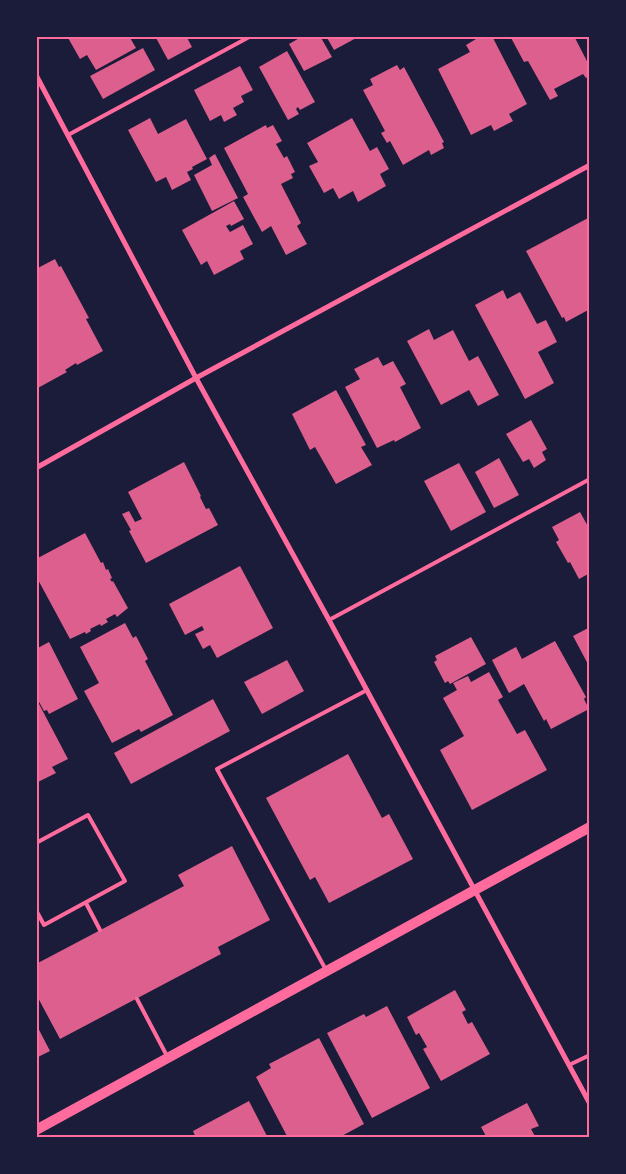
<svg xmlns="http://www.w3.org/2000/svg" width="626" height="1174" viewBox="0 0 626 1174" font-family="Commissioner,sans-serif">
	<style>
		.building { fill: #dd5f8e }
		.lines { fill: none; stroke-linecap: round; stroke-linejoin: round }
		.service { stroke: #ff6b9d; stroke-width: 4 }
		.minor { stroke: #ff6b9d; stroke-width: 5 }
		.secondary { stroke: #ff6b9d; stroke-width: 10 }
		.neatline { fill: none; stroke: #ff6b9d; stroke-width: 2 }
	</style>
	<rect width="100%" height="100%" fill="#1b1b3a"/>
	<g class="building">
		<polygon points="67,36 129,36 136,48 96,70 87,55 80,59"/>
		<polygon points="155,36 186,36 192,47 168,60"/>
		<polygon points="303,36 320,36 332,57 304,71 289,44"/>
		<polygon points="326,36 360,36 334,50"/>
		<polygon points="481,36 492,36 527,104 509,114 513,121 494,131 491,125 471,135 438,69 470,52 466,45"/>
		<polygon points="510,36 574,36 590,67 590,76 586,78 583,74 554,89 558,96 550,100 528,61 524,62"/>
		<polygon points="143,48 155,70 103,99 90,76"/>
		<polygon points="287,51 315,102 300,110 298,107 296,109 299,114 288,120 259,67"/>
		<polygon points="397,65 400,70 404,67 444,142 442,143 444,148 431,155 429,150 403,165 390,141 387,143 381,133 385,131 363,90 373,85 370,79"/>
		<polygon points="240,66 253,90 241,96 244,102 233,108 237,115 224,122 221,115 210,121 194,90"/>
		<polygon points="150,118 158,134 186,119 207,159 192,167 193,169 187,172 191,180 172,190 166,177 156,182 128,130"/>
		<polygon points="352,118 370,151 377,147 389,169 380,174 386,186 358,202 353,191 339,199 333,188 324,193 309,166 318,162 307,143"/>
		<polygon points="266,125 267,128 273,125 282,141 276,144 284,158 287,156 295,172 291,174 293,178 281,184 301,223 297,226 307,244 286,255 271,226 262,232 243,197 248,194 224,148"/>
		<polygon points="215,154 238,198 212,211 194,175 212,165 209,158"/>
		<polygon points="234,201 244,219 231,226 230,224 226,226 230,232 243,225 253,244 240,251 244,259 214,275 207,261 201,265 182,230"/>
		<polygon points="590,217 590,309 566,322 564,317 562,318 526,251"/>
		<polygon points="55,259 59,267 61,266 89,318 86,319 103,351 77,365 76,363 65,370 67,372 36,389 36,269"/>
		<polygon points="503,290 507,299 520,292 537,324 546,320 557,342 538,352 554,383 525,399 475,305"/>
		<polygon points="429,329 434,340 453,330 469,361 478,356 499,395 478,406 469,390 441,405 407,341"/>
		<polygon points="378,357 383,366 393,361 406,384 400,387 421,428 395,442 394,440 377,448 345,387 360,379 354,369"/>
		<polygon points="336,390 366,445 361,447 372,465 336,484 315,447 310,450 292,414"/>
		<polygon points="531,420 547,449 542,452 546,460 534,468 529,459 523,462 506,434"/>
		<polygon points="499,458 519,495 494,508 475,472"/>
		<polygon points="184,462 201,496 200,497 206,509 209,508 218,525 146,563 129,531 131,530 122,514 129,511 135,522 142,519 128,492"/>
		<polygon points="459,463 486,512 451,531 424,481"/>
		<polygon points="580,512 590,530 590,573 579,579 570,562 568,563 556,542 559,540 552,527"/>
		<polygon points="85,533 101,563 103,562 106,570 108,569 112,578 110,579 112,582 113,581 128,608 117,617 115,614 106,619 108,622 101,626 100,624 90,629 91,631 86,634 85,632 70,639 36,576 36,559"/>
		<polygon points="240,566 273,628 217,658 210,645 203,649 195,634 204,630 202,626 185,635 169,604"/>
		<polygon points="125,623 133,638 136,636 148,659 145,661 173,715 141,732 139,729 112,743 84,691 99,683 80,647"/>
		<polygon points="590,627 590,668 573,636"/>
		<polygon points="471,637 486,664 450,684 448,681 445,683 434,662 437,660 435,656"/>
		<polygon points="555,641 586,697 584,699 589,709 551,729 546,719 544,721 524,684 509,693 492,660 516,647 522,659"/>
		<polygon points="49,642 78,699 49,714 47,710 44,711 38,700 36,700 36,649"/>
		<polygon points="287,660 304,691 262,714 244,682"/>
		<polygon points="489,672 503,697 498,700 517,734 525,730 547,770 472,810 440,750 464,736 443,698 457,690 453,683 468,676 471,682"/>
		<polygon points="213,699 230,731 131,784 114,753"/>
		<polygon points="38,702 68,759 52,767 56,773 38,782 36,779 36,703"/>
		<polygon points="348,754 382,818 389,814 413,859 329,903 315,877 310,880 266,798"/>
		<polygon points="232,846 270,920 218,947 221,954 60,1039 36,994 36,964 184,886 178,875"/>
		<polygon points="455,990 466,1010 462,1012 468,1024 472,1022 490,1054 441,1081 423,1049 427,1047 419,1033 416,1035 407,1017"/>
		<polygon points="387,1006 430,1088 372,1118 327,1033 364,1014 366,1017"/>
		<polygon points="36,1024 50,1051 36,1058"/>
		<polygon points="319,1038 364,1124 338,1138 288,1138 256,1077 271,1068 269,1064"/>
		<polygon points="249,1101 268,1138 196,1138 193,1131"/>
		<polygon points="527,1103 539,1126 531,1129 536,1138 487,1138 481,1127"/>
	</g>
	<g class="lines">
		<g class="service">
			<polyline points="68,135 251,36"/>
			<polyline points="329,620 590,479"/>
			<polyline points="36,843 88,815 125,881 44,925 36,910"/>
			<polyline points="86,903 100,930"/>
			<polyline points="326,970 217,769 367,690"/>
			<polyline points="137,999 167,1056"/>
			<polyline points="569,1065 590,1055"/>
		</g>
		<g class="minor">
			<polyline points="36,75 196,378 329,620 590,1104"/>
			<polyline points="36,468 196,378 590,165"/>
		</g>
		<polyline class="secondary" points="36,1130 590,827"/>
	</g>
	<rect width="626" height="1174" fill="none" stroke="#1b1b3a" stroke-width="75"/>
	<rect x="38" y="38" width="550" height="1098" class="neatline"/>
</svg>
